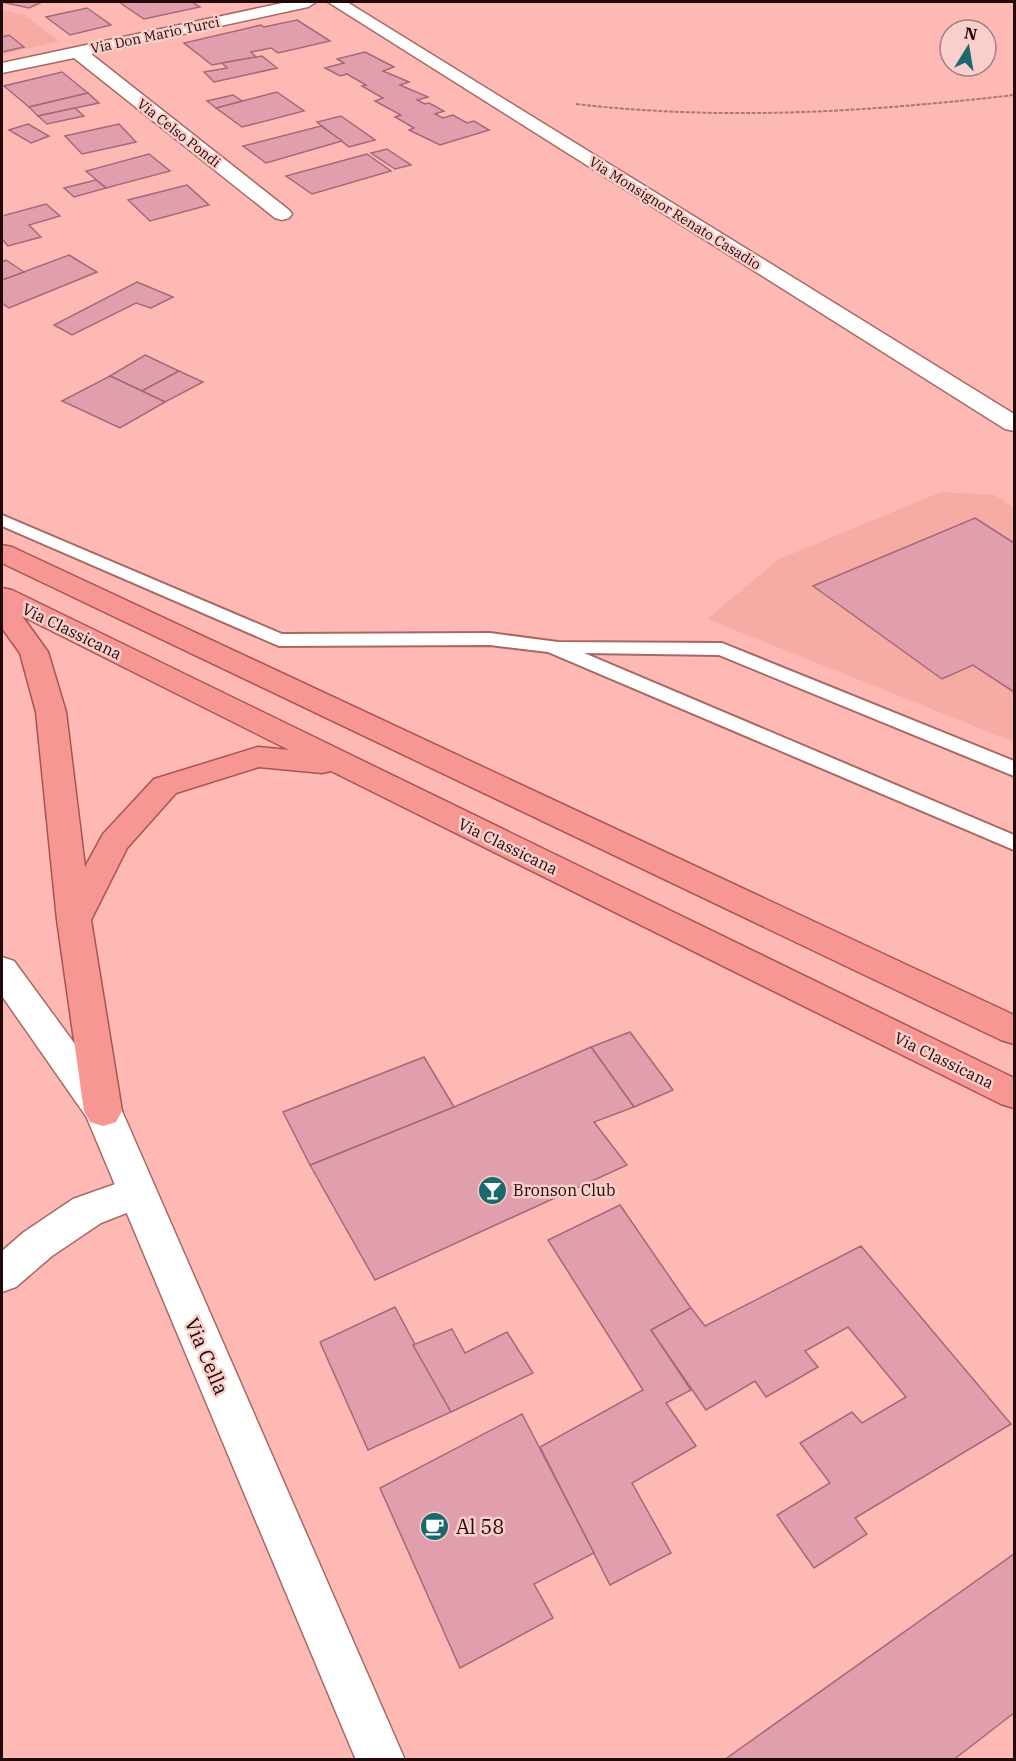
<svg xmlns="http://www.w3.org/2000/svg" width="1016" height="1761" viewBox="0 0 1016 1761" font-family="'IBM Plex Serif',serif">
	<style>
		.built { fill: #f7aba5 }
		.building { fill: #e19fae; stroke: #a66877; stroke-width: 1.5 }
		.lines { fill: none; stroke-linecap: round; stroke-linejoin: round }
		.service-casing { stroke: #a76864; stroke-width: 4 }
		.minor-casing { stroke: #a76864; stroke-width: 3 }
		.tertiary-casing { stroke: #a76864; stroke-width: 3 }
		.trunk-casing { stroke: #a95451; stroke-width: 3 }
		.path { stroke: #ab7773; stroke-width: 2; stroke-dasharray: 4 1.5; stroke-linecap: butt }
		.service { fill: #fff; fill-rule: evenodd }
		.minor { fill: #fff; fill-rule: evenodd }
		.tertiary { fill: #fff; fill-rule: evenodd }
		.trunk { fill: #f69793; fill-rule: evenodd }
		.labels { text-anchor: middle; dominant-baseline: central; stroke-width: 5; stroke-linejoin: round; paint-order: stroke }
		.far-street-label { font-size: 14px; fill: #200908; stroke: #facfcb }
		.street-label { font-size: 16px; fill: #200908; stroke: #facfcb }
		.poi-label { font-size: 16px; fill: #200908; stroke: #facfcb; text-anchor: start }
		.near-street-label { font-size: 20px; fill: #200908; stroke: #facfcb }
		.near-poi-label { font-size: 20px; fill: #200908; stroke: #facfcb; text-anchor: start }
	</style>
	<rect width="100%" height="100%" fill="#ffb9b4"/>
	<g class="built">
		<polygon points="2,10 25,15 59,41 2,55"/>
		<polygon points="941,492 995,495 1014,508 1014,742 707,619 779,559"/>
	</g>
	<g class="building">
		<polygon points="2,2 42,2 29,8"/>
		<polygon points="119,2 192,2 200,7 144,19"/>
		<polygon points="87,8 111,25 70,35 46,17"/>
		<polygon points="297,20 330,41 278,53 271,48 251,52 256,57 212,65 184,43 261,25 264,27"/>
		<polygon points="9,35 24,47 2,52 2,37"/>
		<polygon points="365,52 394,67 383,71 409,82 400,85 428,97 417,100 425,104 429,103 444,111 435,114 443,118 453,115 467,123 474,121 489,130 440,145 409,130 414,128 395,117 401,115 375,101 383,98 362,86 366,85 347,74 340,76 325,68 344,63 337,59"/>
		<polygon points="262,56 277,68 214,82 204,72 227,68 222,63"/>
		<polygon points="62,72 88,93 29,107 4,86"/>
		<polygon points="277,92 304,111 242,127 216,108"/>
		<polygon points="88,93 99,103 38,116 29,107"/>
		<polygon points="233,95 242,101 216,108 207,101"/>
		<polygon points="75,108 84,116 47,124 38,116"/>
		<polygon points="341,116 375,140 349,147 317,122"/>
		<polygon points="28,124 49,136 31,143 9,130"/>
		<polygon points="119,124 136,142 82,154 65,136"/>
		<polygon points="321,126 342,141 266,163 243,146"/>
		<polygon points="387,149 411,165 395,169 371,153"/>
		<polygon points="149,154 170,171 106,188 86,171"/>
		<polygon points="367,154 391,171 312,194 286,176"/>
		<polygon points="96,180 106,188 74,197 64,188"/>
		<polygon points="187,185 209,205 150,221 128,200"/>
		<polygon points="46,204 60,216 29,225 41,237 8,246 2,239 2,216"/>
		<polygon points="69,255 97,272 9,308 2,303 2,280"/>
		<polygon points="6,260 24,272 2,280 2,262"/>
		<polygon points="137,282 173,297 151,308 136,303 72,335 54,325"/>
		<polygon points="145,355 179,371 142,391 110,376"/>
		<polygon points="179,371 203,382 165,402 142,391"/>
		<polygon points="110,376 142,391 165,402 120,428 62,401"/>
		<polygon points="975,518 1014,543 1014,692 973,665 942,679 813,586"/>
		<polygon points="630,1032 673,1090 634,1107 591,1047"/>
		<polygon points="591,1047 634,1107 594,1122 627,1165 375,1280 310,1165 454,1107"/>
		<polygon points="424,1057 454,1107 310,1165 283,1112"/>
		<polygon points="620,1205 691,1308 651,1330 691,1390 666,1403 696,1446 632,1483 671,1553 610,1585 540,1447 643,1390 548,1240"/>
		<polygon points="861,1246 1011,1424 855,1518 867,1534 814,1568 777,1515 830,1483 800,1443 852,1412 862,1423 906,1397 848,1327 805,1351 818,1367 766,1397 755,1381 706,1410 651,1330 691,1308 705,1326"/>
		<polygon points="395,1307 451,1412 368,1450 320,1342"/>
		<polygon points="452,1329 465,1353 507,1332 533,1373 451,1412 413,1345"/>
		<polygon points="522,1414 594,1553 534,1584 553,1618 460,1668 380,1488"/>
		<polygon points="1014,1554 1014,1713 953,1760 724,1760"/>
	</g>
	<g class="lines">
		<defs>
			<polygon id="service" points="2,515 282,634 490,633 558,642 722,643 1014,761 1014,776 719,655 584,653 1014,835 1014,850 548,652 490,645 279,646 2,526"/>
			<g id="minor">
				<polygon points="287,2 316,2 308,7 91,54 289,210 292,214 289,218 282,220 275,218 74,58 2,73 2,63"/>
				<polygon points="328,2 347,2 1014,414 1014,431 1005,429"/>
				<polygon points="2,957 14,961 116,1100 122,1111 116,1122 103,1126 90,1122 2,996"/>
				<polygon points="138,1176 152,1181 157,1192 152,1203 101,1223 52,1256 16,1287 2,1292 2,1251 24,1232 73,1199"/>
			</g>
			<polygon id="tertiary" points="103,1096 116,1100 122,1111 405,1760 356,1760 84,1111 90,1100"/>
			<g id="trunk">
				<polygon points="2,545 12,547 1014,1015 1014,1044 1001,1040 2,563"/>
				<path d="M2,588l10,2 1002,488v30l-13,-4 -670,-333 -9,2 -63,-6 -83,26 -49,55 -36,72 31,191 -6,11 -13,4 -13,-4 -6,-11 -27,-191 -21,-208 -16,-59 -18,-25zM22,616l267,134 -31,-3 -104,32 -51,55 -18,33 -19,-155 -18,-60z"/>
			</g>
		</defs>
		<use href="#service" class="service-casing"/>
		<use href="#minor" class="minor-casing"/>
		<use href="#tertiary" class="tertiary-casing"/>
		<use href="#trunk" class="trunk-casing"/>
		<path class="path" d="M576,104c147,17 291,8 438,-9"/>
		<use href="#service" class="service"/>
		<use href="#minor" class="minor"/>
		<use href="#tertiary" class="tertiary"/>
		<use href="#trunk" class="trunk"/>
	</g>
	<defs>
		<symbol id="bar-disc" viewBox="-11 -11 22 22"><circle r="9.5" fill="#1b686f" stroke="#facfcb"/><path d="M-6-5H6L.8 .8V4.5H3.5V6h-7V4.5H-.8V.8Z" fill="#fff"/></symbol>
		<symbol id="cafe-disc" viewBox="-11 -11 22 22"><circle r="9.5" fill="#1b686f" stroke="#facfcb"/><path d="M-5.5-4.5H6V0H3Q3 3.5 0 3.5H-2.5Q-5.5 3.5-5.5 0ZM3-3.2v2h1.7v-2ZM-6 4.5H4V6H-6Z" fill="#fff"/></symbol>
	</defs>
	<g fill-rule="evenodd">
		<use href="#bar-disc" x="476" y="1174" width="33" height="33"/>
		<use href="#cafe-disc" x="418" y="1510" width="33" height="33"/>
	</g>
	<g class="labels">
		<g class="far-street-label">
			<text transform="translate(155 35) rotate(-12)">Via Don Mario Turci</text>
			<text transform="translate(179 133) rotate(38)">Via Celso Pondi</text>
			<text transform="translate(675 213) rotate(32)">Via Monsignor Renato Casadio</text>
		</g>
		<g class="street-label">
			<text transform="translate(72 631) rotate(26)">Via Classicana</text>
			<text transform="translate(508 846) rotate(26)">Via Classicana</text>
			<text transform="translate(944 1060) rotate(26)">Via Classicana</text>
		</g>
		<g class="poi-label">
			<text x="513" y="1190">Bronson Club</text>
		</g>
		<g class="near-street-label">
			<text transform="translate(207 1356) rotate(67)">Via Cella</text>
		</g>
		<g class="near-poi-label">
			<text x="456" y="1526">Al 58</text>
		</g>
	</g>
	<rect width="1016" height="1761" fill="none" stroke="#200908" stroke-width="6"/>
	<g transform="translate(968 48) rotate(11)"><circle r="28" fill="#facfcb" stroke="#a3807d" stroke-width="1.5"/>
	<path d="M0-4.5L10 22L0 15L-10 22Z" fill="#1b686f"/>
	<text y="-9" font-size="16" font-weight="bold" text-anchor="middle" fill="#200908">N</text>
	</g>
</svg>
